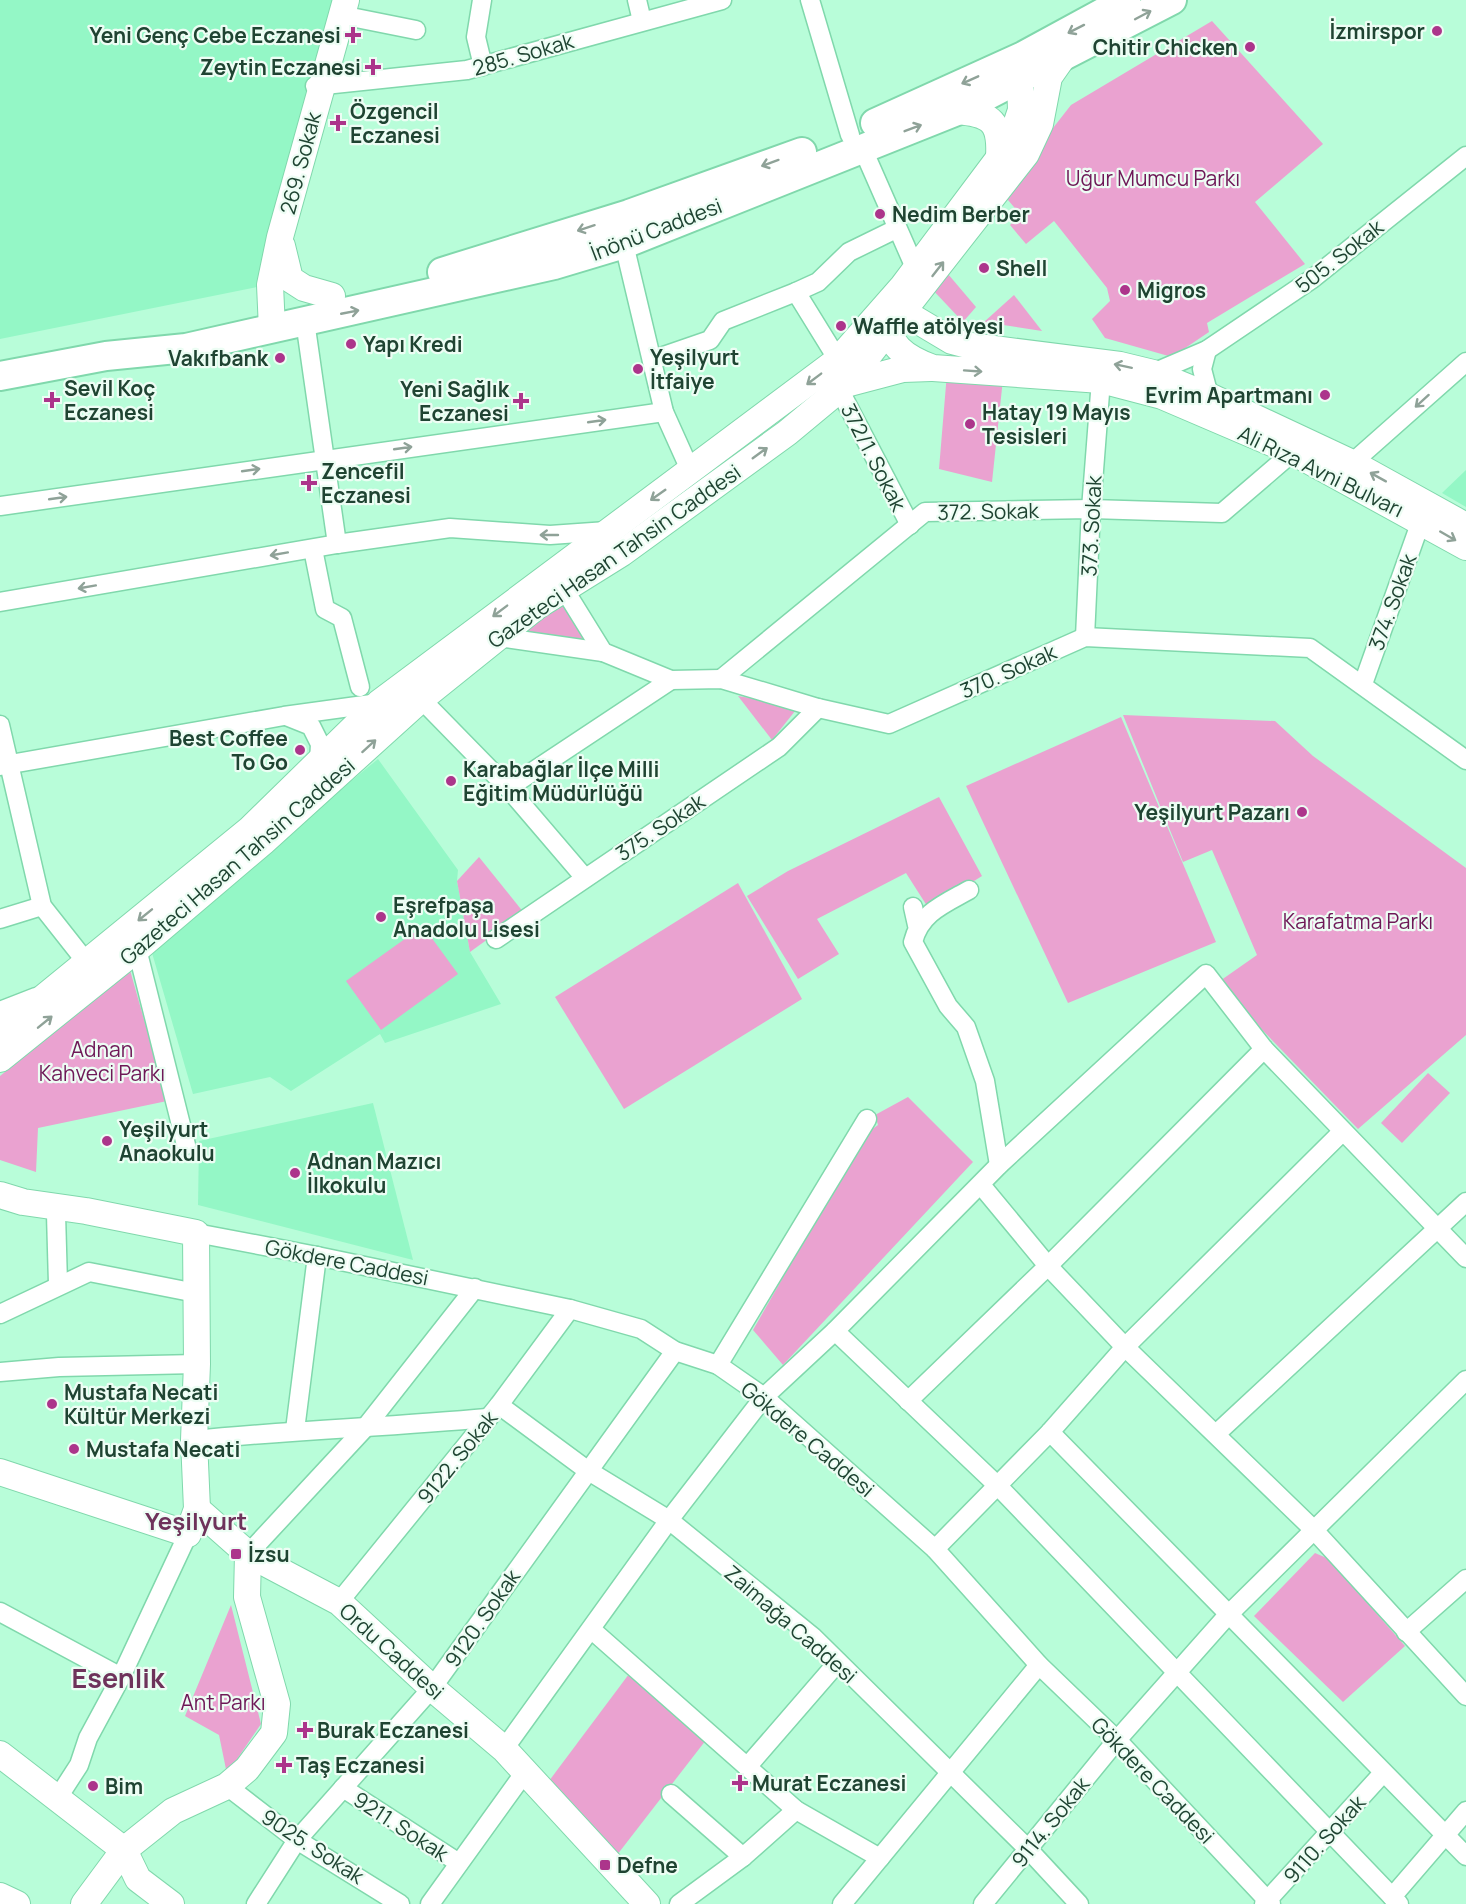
<svg xmlns="http://www.w3.org/2000/svg" width="1466" height="1904" viewBox="0 0 1466 1904" font-family="Manrope,sans-serif">
	<style>
		.built { fill: #94f7c6 }
		.green { fill: #eaa2d0 }
		.lines { fill: none; stroke-linecap: round; stroke-linejoin: round }
		.street-casing { stroke: #80d8ac; stroke-width: 21 }
		.secondary-casing { stroke: #80d8ac; stroke-width: 28 }
		.primary-casing { stroke: #80d8ac; stroke-width: 32 }
		.street { stroke: #fff; stroke-width: 18 }
		.secondary { stroke: #fff; stroke-width: 26 }
		.primary { stroke: #fff; stroke-width: 28 }
		.oneway { stroke: #8fa298 }
		.poi-dot { fill: #ac358b; stroke: #edfdf4; stroke-width: 2 }
		.labels { text-anchor: middle; dominant-baseline: central; stroke-width: 4.5; stroke-linejoin: round; paint-order: stroke }
		.poi-label { font-size: 21px; font-weight: bold; fill: #1f4432; stroke: #edfdf4; text-anchor: start }
		.street-label { font-size: 21px; fill: #1f4432; stroke: #edfdf4 }
		.park-label { font-size: 21px; fill: #6e1857; stroke: #edfdf4 }
		.quarter-label { font-size: 24px; font-weight: bold; fill: #6e335b; stroke: #edfdf4 }
		.district-label { font-size: 27px; font-weight: bold; fill: #6e335b; stroke: #edfdf4 }
	</style>
	<rect width="100%" height="100%" fill="#b8fdd9"/>
	<g class="built">
		<polygon points="0,0 337,0 262,286 0,339"/>
		<polygon points="1466,470 1466,507 1442,493"/>
		<polygon points="378,759 458,870 457,881 470,952 501,1004 385,1043 380,1034 291,1091 270,1077 193,1094 150,946"/>
		<polygon points="373,1103 413,1260 198,1205 199,1141"/>
	</g>
	<g class="green">
		<polygon points="1212,21 1323,144 1255,202 1305,264 1207,323 1209,332 1172,357 1105,338 1092,319 1110,301 1107,288 1054,221 1026,244 1010,225 1020,214 1002,193 1071,105"/>
		<polygon points="942,267 976,307 963,322 931,288"/>
		<polygon points="1014,295 1042,331 984,322"/>
		<polygon points="947,373 1003,379 992,482 939,469"/>
		<polygon points="560,591 596,645 507,631"/>
		<polygon points="738,696 799,706 772,740"/>
		<polygon points="1123,715 1275,721 1313,756 1466,868 1466,1035 1358,1129 1217,983 1257,955 1212,850 1183,862"/>
		<polygon points="1121,717 1216,942 1068,1003 966,786"/>
		<polygon points="939,797 982,876 929,909 906,873 817,919 839,954 798,979 747,896 788,871"/>
		<polygon points="479,857 524,913 470,952 457,881"/>
		<polygon points="738,883 802,999 624,1109 555,997"/>
		<polygon points="423,926 458,974 381,1030 346,981"/>
		<polygon points="130,970 167,1101 38,1128 36,1172 0,1160 0,1076"/>
		<polygon points="1428,1073 1450,1093 1402,1143 1381,1123"/>
		<polygon points="908,1097 973,1162 783,1365 753,1330 864,1135 878,1125 875,1115"/>
		<polygon points="1315,1553 1329,1559 1405,1646 1343,1702 1254,1616"/>
		<polygon points="231,1605 261,1724 227,1774 219,1735 185,1716"/>
		<polygon points="632,1670 706,1740 617,1855 549,1781"/>
	</g>
	<g class="lines">
		<defs>
			<g id="street">
				<polyline points="482,0 476,37 483,66"/>
				<polyline points="637,0 642,21"/>
				<polyline points="810,0 850,135"/>
				<polyline points="341,15 416,30"/>
				<polyline points="315,86 467,70 722,0"/>
				<polyline points="862,147 916,270"/>
				<polyline points="624,244 664,412 691,472"/>
				<polyline points="796,292 818,282 849,252 896,229"/>
				<polyline points="305,321 337,544"/>
				<polyline points="1207,350 1202,369 1209,396"/>
				<polyline points="652,360 710,340 723,321 796,292 838,360"/>
				<polyline points="1153,373 1207,350 1312,279 1466,156"/>
				<polyline points="839,389 910,525"/>
				<polyline points="1352,463 1466,362"/>
				<polyline points="0,506 664,412"/>
				<polyline points="313,549 325,609 342,618 360,687"/>
				<polyline points="564,589 603,652 671,680 721,679 818,708 889,724 1085,637 1310,648 1466,760"/>
				<polyline points="0,602 337,544 450,528 550,535 607,531"/>
				<polyline points="499,637 603,652"/>
				<polyline points="1085,637 1091,509 1101,380"/>
				<polyline points="721,679 925,512 1091,509 1222,513 1293,452"/>
				<polyline points="1363,684 1421,521"/>
				<polyline points="421,699 508,788 585,878"/>
				<polyline points="286,716 311,726 320,744 319,762"/>
				<polyline points="0,725 42,906 87,963"/>
				<polyline points="0,766 284,716 379,703"/>
				<polyline points="508,788 671,680"/>
				<path d="M969,890c-25,14 -49,23 -56,52l35,64 18,21 19,54 14,84"/>
				<polyline points="913,907 917,925"/>
				<polyline points="0,919 42,906"/>
				<polyline points="496,939 779,747 818,708"/>
				<polyline points="137,949 186,1145"/>
				<polyline points="0,1011 36,997"/>
				<polyline points="981,1185 1048,1266 1125,1347 1313,1529 1466,1696"/>
				<polyline points="56,1214 58,1284"/>
				<polyline points="196,1233 317,1256 570,1309 641,1329 675,1351 718,1365 764,1397 935,1549 1039,1665 1117,1740 1271,1904"/>
				<polyline points="0,1314 89,1272 196,1293"/>
				<polyline points="835,1331 998,1486 1399,1904"/>
				<polyline points="718,1365 867,1119"/>
				<polyline points="0,1372 59,1367 197,1364"/>
				<polyline points="908,1401 1048,1266 1264,1049"/>
				<polyline points="499,1405 587,1470 669,1520 813,1637 1028,1849 1079,1904"/>
				<polyline points="295,1430 317,1256"/>
				<polyline points="1050,1432 1466,1856"/>
				<polyline points="1216,1434 1466,1202"/>
				<path d="M194,1440c98,-10 196,-13 293,-22"/>
				<polyline points="935,1549 1050,1432 1125,1347 1342,1132"/>
				<polyline points="248,1554 364,1429 475,1288"/>
				<polyline points="339,1602 499,1405 570,1309"/>
				<polyline points="0,1612 121,1677"/>
				<polyline points="592,1630 796,1810 880,1858"/>
				<polyline points="1406,1632 1466,1579"/>
				<polyline points="504,1749 669,1520 764,1397 835,1331 999,1165 1206,974 1264,1049 1466,1258"/>
				<polyline points="747,1767 838,1662"/>
				<polyline points="227,1786 297,1840 400,1904"/>
				<polyline points="343,1788 459,1863"/>
				<polyline points="671,1794 743,1857"/>
				<polyline points="57,1799 79,1765 88,1738 121,1677 188,1534"/>
				<polyline points="1392,1897 1466,1811"/>
				<polyline points="256,1904 297,1840 432,1688 675,1351"/>
				<polyline points="430,1904 525,1772"/>
				<polyline points="679,1904 743,1857 796,1810"/>
				<polyline points="842,1904 1039,1665"/>
				<polyline points="983,1904 1117,1740 1227,1616 1466,1380"/>
				<polyline points="1264,1904 1383,1773"/>
			</g>
			<g id="secondary">
				<path d="M957,111c35,3 44,11 42,47"/>
				<polyline points="282,246 290,279 304,288 332,296"/>
				<polyline points="272,329 270,285 280,237 346,0"/>
				<polyline points="846,384 903,369 931,368"/>
				<path d="M1466,526l-114,-63 -143,-67 -56,-23 -33,-8 -149,-19 -19,-5 -47,-28h-24c10,33 20,43 52,55l168,12 61,16 131,56 173,95"/>
				<polyline points="0,1033 250,829 379,703 838,360 903,286 999,158 1013,134 1021,110 1020,80 1022,59"/>
				<polyline points="0,1059 137,949 263,842 421,699 537,606 622,553 787,433 846,384 1026,154 1040,124 1049,77 1063,57"/>
				<polyline points="0,1195 23,1202 86,1211 196,1233 197,1364 194,1440 197,1509 188,1534 0,1472"/>
				<polyline points="197,1509 248,1554 339,1602 432,1688 504,1749 647,1904"/>
				<polyline points="0,1754 124,1850 138,1879 171,1904"/>
				<polyline points="0,1896 17,1904"/>
				<polyline points="84,1904 124,1850 173,1811 227,1786 247,1769 274,1733 277,1704 247,1597 248,1554"/>
			</g>
			<g id="primary">
				<polyline points="875,123 1023,56 1126,0"/>
				<polyline points="442,272 629,214 802,152"/>
				<polyline points="0,376 106,356 186,348 554,265 624,244 957,111 1172,0"/>
			</g>
		</defs>
		<use href="#street" class="street-casing"/>
		<use href="#secondary" class="secondary-casing"/>
		<use href="#primary" class="primary-casing"/>
		<use href="#street" class="street"/>
		<use href="#secondary" class="secondary"/>
		<use href="#primary" class="primary"/>
	</g>
	<defs><path id="oneway-shaft" d="M-6 0H5M1.5-3L5.5 0L1.5 3" fill="none" stroke-width="1.6" stroke-linecap="round" stroke-linejoin="round" transform="scale(1.5)"/></defs>
	<g class="oneway">
		<use href="#oneway-shaft" transform="translate(1143 15) rotate(-28)"/>
		<use href="#oneway-shaft" transform="translate(1076 29) rotate(153)"/>
		<use href="#oneway-shaft" transform="translate(970 80) rotate(156)"/>
		<use href="#oneway-shaft" transform="translate(913 128) rotate(-21)"/>
		<use href="#oneway-shaft" transform="translate(770 163) rotate(160)"/>
		<use href="#oneway-shaft" transform="translate(586 228) rotate(162)"/>
		<use href="#oneway-shaft" transform="translate(938 269) rotate(-52)"/>
		<use href="#oneway-shaft" transform="translate(350 312) rotate(-11)"/>
		<use href="#oneway-shaft" transform="translate(1123 366) rotate(-168)"/>
		<use href="#oneway-shaft" transform="translate(973 371) rotate(4)"/>
		<use href="#oneway-shaft" transform="translate(814 379) rotate(143)"/>
		<use href="#oneway-shaft" transform="translate(1422 401) rotate(138)"/>
		<use href="#oneway-shaft" transform="translate(597 421) rotate(-8)"/>
		<use href="#oneway-shaft" transform="translate(403 448) rotate(-8)"/>
		<use href="#oneway-shaft" transform="translate(760 453) rotate(-36)"/>
		<use href="#oneway-shaft" transform="translate(251 470) rotate(-8)"/>
		<use href="#oneway-shaft" transform="translate(1378 477) rotate(-151)"/>
		<use href="#oneway-shaft" transform="translate(658 495) rotate(145)"/>
		<use href="#oneway-shaft" transform="translate(58 498) rotate(-8)"/>
		<use href="#oneway-shaft" transform="translate(549 535) rotate(-180)"/>
		<use href="#oneway-shaft" transform="translate(1448 536) rotate(30)"/>
		<use href="#oneway-shaft" transform="translate(279 554) rotate(170)"/>
		<use href="#oneway-shaft" transform="translate(87 587) rotate(170)"/>
		<use href="#oneway-shaft" transform="translate(500 611) rotate(143)"/>
		<use href="#oneway-shaft" transform="translate(369 746) rotate(-42)"/>
		<use href="#oneway-shaft" transform="translate(145 915) rotate(141)"/>
		<use href="#oneway-shaft" transform="translate(45 1022) rotate(-39)"/>
	</g>
	<g class="poi-dot">
		<circle cx="1437" cy="31" r="6"/>
		<path d="M350 26h6v6h6v6h-6v6h-6v-6h-6v-6h6z"/>
		<circle cx="1250" cy="47" r="6"/>
		<path d="M370 58h6v6h6v6h-6v6h-6v-6h-6v-6h6z"/>
		<path d="M335 114h6v6h6v6h-6v6h-6v-6h-6v-6h6z"/>
		<circle cx="880" cy="214" r="6"/>
		<circle cx="984" cy="268" r="6"/>
		<circle cx="1125" cy="290" r="6"/>
		<circle cx="841" cy="326" r="6"/>
		<circle cx="351" cy="344" r="6"/>
		<circle cx="280" cy="358" r="6"/>
		<circle cx="638" cy="369" r="6"/>
		<circle cx="1325" cy="395" r="6"/>
		<path d="M49 391h6v6h6v6h-6v6h-6v-6h-6v-6h6z"/>
		<path d="M518 392h6v6h6v6h-6v6h-6v-6h-6v-6h6z"/>
		<circle cx="970" cy="424" r="6"/>
		<path d="M306 474h6v6h6v6h-6v6h-6v-6h-6v-6h6z"/>
		<circle cx="300" cy="750" r="6"/>
		<circle cx="451" cy="781" r="6"/>
		<circle cx="1302" cy="812" r="6"/>
		<circle cx="381" cy="917" r="6"/>
		<circle cx="107" cy="1141" r="6"/>
		<circle cx="295" cy="1173" r="6"/>
		<circle cx="52" cy="1404" r="6"/>
		<circle cx="74" cy="1449" r="6"/>
		<rect x="230" y="1548" width="12" height="12" rx="3"/>
		<path d="M302 1721h6v6h6v6h-6v6h-6v-6h-6v-6h6z"/>
		<path d="M281 1756h6v6h6v6h-6v6h-6v-6h-6v-6h6z"/>
		<path d="M737 1774h6v6h6v6h-6v6h-6v-6h-6v-6h6z"/>
		<circle cx="93" cy="1786" r="6"/>
		<rect x="599" y="1859" width="12" height="12" rx="3"/>
	</g>
	<g class="labels">
		<g class="poi-label">
			<text x="1425" y="31" text-anchor="end">İzmirspor</text>
			<text x="341" y="35" text-anchor="end">Yeni Genç Cebe Eczanesi</text>
			<text x="1238" y="47" text-anchor="end">Chitir Chicken</text>
			<text x="361" y="67" text-anchor="end">Zeytin Eczanesi</text>
			<text x="350" y="111">Özgencil<tspan x="350" dy="24">Eczanesi</tspan></text>
			<text x="892" y="214">Nedim Berber</text>
			<text x="996" y="268">Shell</text>
			<text x="1137" y="290">Migros</text>
			<text x="853" y="326">Waffle atölyesi</text>
			<text x="363" y="344">Yapı Kredi</text>
			<text x="650" y="357">Yeşilyurt<tspan x="650" dy="24">İtfaiye</tspan></text>
			<text x="268" y="358" text-anchor="end">Vakıfbank</text>
			<text x="64" y="388">Sevil Koç<tspan x="64" dy="24">Eczanesi</tspan></text>
			<text x="509" y="389" text-anchor="end">Yeni Sağlık<tspan x="509" dy="24">Eczanesi</tspan></text>
			<text x="1313" y="395" text-anchor="end">Evrim Apartmanı</text>
			<text x="982" y="412">Hatay 19 Mayıs<tspan x="982" dy="24">Tesisleri</tspan></text>
			<text x="321" y="471">Zencefil<tspan x="321" dy="24">Eczanesi</tspan></text>
			<text x="288" y="738" text-anchor="end">Best Coffee<tspan x="288" dy="24">To Go</tspan></text>
			<text x="463" y="769">Karabağlar İlçe Milli<tspan x="463" dy="24">Eğitim Müdürlüğü</tspan></text>
			<text x="1290" y="812" text-anchor="end">Yeşilyurt Pazarı</text>
			<text x="393" y="905">Eşrefpaşa<tspan x="393" dy="24">Anadolu Lisesi</tspan></text>
			<text x="119" y="1129">Yeşilyurt<tspan x="119" dy="24">Anaokulu</tspan></text>
			<text x="307" y="1161">Adnan Mazıcı<tspan x="307" dy="24">İlkokulu</tspan></text>
			<text x="64" y="1392">Mustafa Necati<tspan x="64" dy="24">Kültür Merkezi</tspan></text>
			<text x="86" y="1449">Mustafa Necati</text>
			<text x="248" y="1554">İzsu</text>
			<text x="317" y="1730">Burak Eczanesi</text>
			<text x="296" y="1765">Taş Eczanesi</text>
			<text x="752" y="1783">Murat Eczanesi</text>
			<text x="105" y="1786">Bim</text>
			<text x="617" y="1865">Defne</text>
		</g>
		<g class="street-label">
			<text transform="translate(523 54) rotate(-16)">285. Sokak</text>
			<text transform="translate(300 163) rotate(-75)">269. Sokak</text>
			<text transform="translate(656 229) rotate(-21)">İnönü Caddesi</text>
			<text transform="translate(1339 256) rotate(-38)">505. Sokak</text>
			<text transform="translate(874 457) rotate(63)">372/1. Sokak</text>
			<text transform="translate(1321 471) rotate(26)">Ali Rıza Avni Bulvarı</text>
			<text transform="translate(988 511) rotate(-1)">372. Sokak</text>
			<text transform="translate(1091 526) rotate(-87)">373. Sokak</text>
			<text transform="translate(614 556) rotate(-35)">Gazeteci Hasan Tahsin Caddesi</text>
			<text transform="translate(1392 602) rotate(-70)">374. Sokak</text>
			<text transform="translate(1008 671) rotate(-24)">370. Sokak</text>
			<text transform="translate(660 827) rotate(-34)">375. Sokak</text>
			<text transform="translate(237 861) rotate(-41)">Gazeteci Hasan Tahsin Caddesi</text>
			<text transform="translate(347 1262) rotate(11)">Gökdere Caddesi</text>
			<text transform="translate(808 1439) rotate(40)">Gökdere Caddesi</text>
			<text transform="translate(457 1457) rotate(-51)">9122. Sokak</text>
			<text transform="translate(482 1618) rotate(-55)">9120. Sokak</text>
			<text transform="translate(791 1624) rotate(41)">Zaimağa Caddesi</text>
			<text transform="translate(392 1651) rotate(42)">Ordu Caddesi</text>
			<text transform="translate(1153 1780) rotate(46)">Gökdere Caddesi</text>
			<text transform="translate(1050 1822) rotate(-51)">9114. Sokak</text>
			<text transform="translate(401 1826) rotate(33)">9211. Sokak</text>
			<text transform="translate(1324 1839) rotate(-48)">9110. Sokak</text>
			<text transform="translate(313 1846) rotate(33)">9025. Sokak</text>
		</g>
		<g class="park-label">
			<text x="1153" y="178">Uğur Mumcu Parkı</text>
			<text x="1358" y="921">Karafatma Parkı</text>
			<text x="102" y="1049">Adnan<tspan x="102" dy="24">Kahveci Parkı</tspan></text>
			<text x="223" y="1702">Ant Parkı</text>
		</g>
		<g class="quarter-label">
			<text x="196" y="1520">Yeşilyurt</text>
		</g>
		<g class="district-label">
			<text x="118" y="1677">Esenlik</text>
		</g>
	</g>
</svg>
